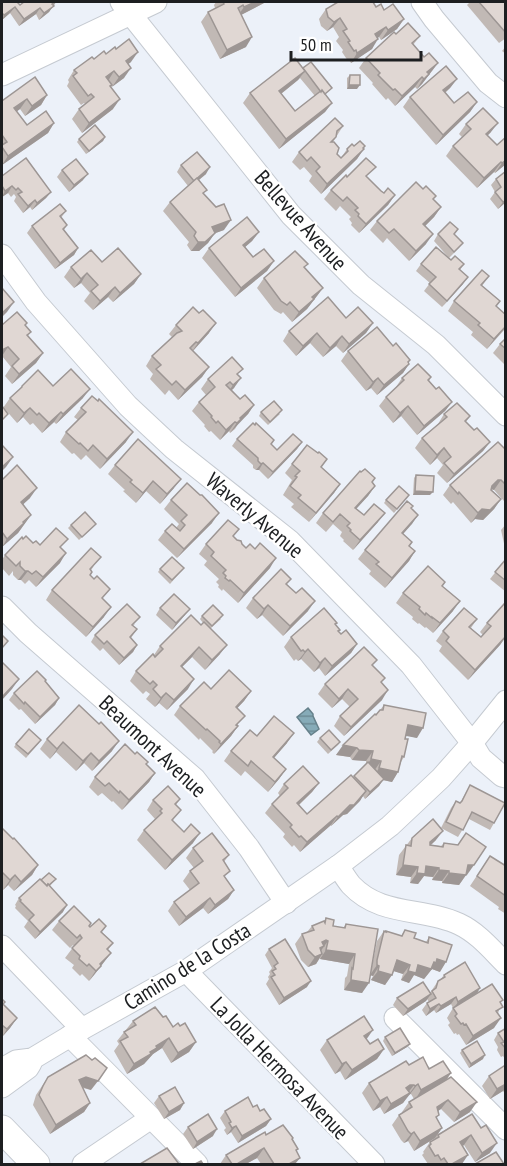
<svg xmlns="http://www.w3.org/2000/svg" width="507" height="1166" viewBox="0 0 507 1166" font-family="'PT Sans Narrow',sans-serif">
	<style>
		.water { fill: url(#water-rules); stroke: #66818b; stroke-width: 1.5 }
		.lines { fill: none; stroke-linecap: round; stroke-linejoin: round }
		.minor-casing { stroke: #c5cad1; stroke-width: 23 }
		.major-casing { stroke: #c5cad1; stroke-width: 29 }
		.minor { stroke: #fff; stroke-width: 21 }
		.major { stroke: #fff; stroke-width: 27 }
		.wall { fill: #c1b9b5; fill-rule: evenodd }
		.shaded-wall { fill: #9d9694 }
		.building { fill: #e0d7d3; stroke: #9d9694; stroke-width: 1.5 }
		.labels { text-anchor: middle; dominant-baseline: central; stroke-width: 4.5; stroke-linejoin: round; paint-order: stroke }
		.street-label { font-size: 22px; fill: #1d1f21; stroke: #fff }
	</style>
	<defs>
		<pattern id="water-rules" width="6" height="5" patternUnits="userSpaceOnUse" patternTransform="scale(1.5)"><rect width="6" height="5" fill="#86abb8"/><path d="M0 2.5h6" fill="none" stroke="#6d8b95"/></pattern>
	</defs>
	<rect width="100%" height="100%" fill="#ecf1f9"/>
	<polygon class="water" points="308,708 313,714 313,716 319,729 311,735 297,717"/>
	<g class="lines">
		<defs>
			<g id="minor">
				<polyline points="121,2 291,215 361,285 436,345 506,415"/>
				<polyline points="422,2 434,19 488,83 506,97"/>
				<polyline points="2,75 156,2"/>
				<polyline points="2,255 36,302 128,406 174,449 290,541 411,665 472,743 481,758 502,776 506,777"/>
				<polyline points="2,607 28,633 195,779 249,848 286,903"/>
				<path d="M338,866c4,6 8,13 13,19 30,32 72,22 108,39 19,9 32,25 47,40"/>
				<polyline points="2,946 82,1029"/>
				<polyline points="186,971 374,1164"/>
				<polyline points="395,1018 506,1129"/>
				<polyline points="70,1036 197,1164"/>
				<polyline points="2,1069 16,1061 32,1059 82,1029 186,971 338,866 390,826 441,778 472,743 506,701"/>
				<polyline points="2,1087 28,1068 31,1063"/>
				<polyline points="83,1164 151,1118"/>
			</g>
			<polyline id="major" points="2,1129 36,1164"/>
		</defs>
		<use href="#minor" class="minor-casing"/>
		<use href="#major" class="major-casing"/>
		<use href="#minor" class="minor"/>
		<use href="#major" class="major"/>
	</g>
	<g class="wall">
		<polygon points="2,2 20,5 56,2 49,12 39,20 36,14 19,26 10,13 2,20"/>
		<polygon points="216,2 265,2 264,3 241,15 246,47 220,59 201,22 208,12 215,8 214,5"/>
		<polygon points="470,2 506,2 506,38 499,43 467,5"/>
		<polygon points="376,7 384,10 404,19 397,29 381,40 379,37 377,38 372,49 351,63 349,60 348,61 342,52 343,50 336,41 339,37 333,27 327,31 321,26 319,19 326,9"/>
		<polygon points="396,34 420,36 413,45 424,57 438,63 422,84 417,89 415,87 395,106 388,98 386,100 372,84 373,83 359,68 366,58"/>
		<polygon points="506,46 506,54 502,51"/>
		<polygon points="106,54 131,62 128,64 124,78 111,87 113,109 82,133 72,119 79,109 85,104 84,103 81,105 67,86 69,82 68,80 74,70 94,59"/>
		<path d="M295,58l37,45 -7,9 -46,37 -36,-46 7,-10zM300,78l15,18 -20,15 -14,-17 17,-14z"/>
		<polygon points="350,75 357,89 347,89 347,78"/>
		<polygon points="457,79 450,88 445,93 454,103 477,102 470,112 436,145 403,107 410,97"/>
		<polygon points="47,95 41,105 25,116 20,109 17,111 27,125 54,123 48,133 2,165 2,101"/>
		<polygon points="466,124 491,132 487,136 497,145 506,137 506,164 495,173 494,172 477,188 446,156 453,146 462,137 459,134"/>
		<polygon points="343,126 333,142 337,154 341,158 347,149 354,146 365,146 357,159 321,194 309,181 312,176 304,167 300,170 292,162 299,152"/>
		<polygon points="105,137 103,141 86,154 77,142 79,139"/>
		<polygon points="181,165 206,174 199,180 204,194 224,230 215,233 208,243 199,251 191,251 187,245 189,242 163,211 170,202 188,186 177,172"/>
		<polygon points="62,170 83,180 69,192 57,177"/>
		<polygon points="506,171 506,202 498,209 490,199 495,192 491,185 496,179"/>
		<polygon points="2,176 51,192 46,198 32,210 30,207 23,213 14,201 16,197 14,194 11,197 8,193 2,197"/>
		<polygon points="368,178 384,193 395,195 388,205 359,233 351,225 352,223 349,219 351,217 340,206 336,211 324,199 331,190"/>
		<polygon points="433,200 441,207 434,217 425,226 426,244 409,261 387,238 383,243 370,230 377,221"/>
		<polygon points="66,211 61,218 67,225 64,230 78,248 74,255 55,269 27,233 32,226"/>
		<polygon points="259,232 252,241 245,247 253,257 274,261 267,271 235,297 202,258 209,248"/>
		<polygon points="438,234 463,243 458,249 449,258 434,241"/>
		<polygon points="451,260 464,264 460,270 463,284 442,307 424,291 430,283 416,271 421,264"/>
		<polygon points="102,262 141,274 134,284 113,302 108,297 93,310 84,301 90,293 81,283 74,288 64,277 71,267"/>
		<polygon points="305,268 323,288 307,309 292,322 283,312 281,314 274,310 257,288 264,278"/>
		<polygon points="489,276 482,286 500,301 496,306 506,315 506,328 487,349 471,335 473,332 448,311 454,301"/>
		<polygon points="346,318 373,323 366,333 343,353 336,346 323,357 310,343 296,356 283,341 289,331"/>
		<polygon points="2,325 25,326 31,332 28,336 43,353 36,363 12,384 5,376 11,367 2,356"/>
		<polygon points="176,325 209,333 193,351 209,367 202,377 178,400 169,390 165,395 150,379 153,374 146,366 152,356 172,337 169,334"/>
		<polygon points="506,338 506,366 493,353 500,344"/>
		<polygon points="393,346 409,364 403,373 377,395 371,388 366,391 341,361 348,351"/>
		<polygon points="239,375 234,388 232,390 240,399 254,405 248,414 239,422 235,429 230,433 229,431 220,440 211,431 209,432 204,426 205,425 192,411 199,402 206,395 201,389 208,379"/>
		<polygon points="431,377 429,381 436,389 452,402 445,411 417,435 401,416 393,423 379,406 386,397 396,387 402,378"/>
		<polygon points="22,386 53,386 83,398 56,424 54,422 42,433 33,423 30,425 23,417 17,423 4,408 8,414 2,421 2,406 3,408 10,398 18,391"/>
		<polygon points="81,408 126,442 100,469 86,455 81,460 74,453 72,454 60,442 66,432 78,420 74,417"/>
		<polygon points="261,412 280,414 268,425 259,416"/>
		<polygon points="444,414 470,416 466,422 474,430 490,442 483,451 447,483 437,473 443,465 437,458 430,465 415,448 422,438 438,424"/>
		<polygon points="237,439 271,444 277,450 302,442 297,449 268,479 259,470 256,470 253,468 253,465 232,446"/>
		<polygon points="506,450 506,500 504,501 494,490 491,489 501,499 494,509 483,520 475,519 471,523 453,502 451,504 443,495 450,485"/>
		<polygon points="292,464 322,468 340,484 334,493 309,522 291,507 294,504 283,495 292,480 285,473"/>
		<polygon points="115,465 174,488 160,504 146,491 136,503 123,491 125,490 108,474"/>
		<polygon points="416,475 430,495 413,495 414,478"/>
		<polygon points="375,478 372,482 375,486 368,496 356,508 364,515 378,522 353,550 343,541 344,540 340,536 342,532 333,524 326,532 316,523 323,513"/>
		<polygon points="2,480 30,498 23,504 31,515 18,533 2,547"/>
		<polygon points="409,495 394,513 384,503 386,500"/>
		<polygon points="171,500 212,523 177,558 158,540 165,531 176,528 179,524 164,509"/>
		<polygon points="411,508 418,515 403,534 409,546 415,551 409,561 385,588 369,574 371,571 358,559 365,550"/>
		<polygon points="506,524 506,548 505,548 501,530"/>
		<polygon points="71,525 93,527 79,540 68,528"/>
		<polygon points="234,537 270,568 238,603 223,589 222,591 218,587 219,585 216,582 219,579 204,565 207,561 199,554 206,544"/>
		<polygon points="23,539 33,543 61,548 60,563 36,587 29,580 25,584 21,580 18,580 13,575 13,571 9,576 2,568 2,560 5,555"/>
		<polygon points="506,559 506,592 490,579"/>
		<polygon points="94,566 91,570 90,575 103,599 104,617 86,637 46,600 52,590"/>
		<polygon points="184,568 170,584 158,572 160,569"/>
		<polygon points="287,584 308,611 283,636 262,615 257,619 246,608 253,598"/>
		<polygon points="442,586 453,611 433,633 426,627 425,628 419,623 418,624 412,619 413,617 396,603 403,593"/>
		<polygon points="160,608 185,615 172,630 156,615"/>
		<polygon points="202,616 221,619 211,628 220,654 205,670 192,657 182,667 188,689 167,710 159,703 155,707 146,699 150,694 146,691 143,694 130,681 136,671 154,655 160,646 201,625 203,623 200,619"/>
		<polygon points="477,619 471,628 481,637 483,635 480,632 487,623 506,637 500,645 468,680 439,651 442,646 436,641 443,631"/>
		<polygon points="135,624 133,626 137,629 131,638 137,645 133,652 119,665 103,648 100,651 91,642 95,635"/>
		<polygon points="335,625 338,632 341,634 357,644 351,653 325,676 319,668 314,672 301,659 298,661 296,659 294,661 284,647 291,637"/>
		<polygon points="373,665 382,683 382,700 344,736 334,726 340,716 350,707 342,699 332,708 318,694 325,684"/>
		<polygon points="46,682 59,698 55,705 35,724 21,709 19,710 9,700 14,693"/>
		<polygon points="211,689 251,691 244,701 237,708 238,726 231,736 214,754 212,752 213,751 200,738 199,740 174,715 180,706"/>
		<polygon points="384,705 417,738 406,735 404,757 401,762 398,772 392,782 383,780 379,786 365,799 363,796 347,814 343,815 331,826 331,825 300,852 294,845 292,847 283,837 285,834 265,813 272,804 280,796 278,793 284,784 319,783 312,792 299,805 307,814 353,777 366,764 366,761 352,760 350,757 336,755 380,710"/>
		<polygon points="257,736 287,743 274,758 286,769 279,779 268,792 245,771 241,776 224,761 231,751"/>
		<polygon points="320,738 340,742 338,745 328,754 317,742"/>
		<polygon points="47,739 112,751 92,771 84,763 76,771 56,752 50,759 40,749"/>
		<polygon points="39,743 26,758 14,747 16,744"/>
		<polygon points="146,764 155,773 149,782 122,810 113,801 112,802 102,793 98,796 89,787 95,777"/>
		<polygon points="470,785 494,823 490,830 469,819 458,837 441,828 451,808 456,801 460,803"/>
		<polygon points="180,799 176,805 173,821 193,843 165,870 137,840 144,830 155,819 147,810 153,800"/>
		<polygon points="2,830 38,865 32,875 14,891 8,885 3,890 2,889"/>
		<polygon points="466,833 467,875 466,875 459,885 442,883 442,881 432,880 433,877 424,876 418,884 410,883 411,877 396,875 399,855 412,838 436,840 431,845 441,846 444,843 458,845"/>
		<polygon points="193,848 229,855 224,862 225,878 234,890 228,899 208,914 203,908 179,926 168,911 174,902 190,890 183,881 190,871 194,868 186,858"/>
		<polygon points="490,856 506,866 506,914 498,909 499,907 470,886"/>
		<polygon points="56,879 50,886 63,912 35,939 24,927 28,921 15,908 16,906 15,905 19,898 41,880"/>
		<polygon points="326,918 333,926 343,928 346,924 372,966 377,941 384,931 401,936 405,930 414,938 426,942 429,937 440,972 432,969 424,979 414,975 409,983 401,980 403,974 394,971 385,985 371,980 373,976 370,975 362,993 344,990 345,978 347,976 349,964 320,959 320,958 316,964 308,967 301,960 295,944 302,934 307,932 312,926 324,921"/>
		<polygon points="59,921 89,926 102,932 113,943 108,950 111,953 94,975 89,981 82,974 80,976 72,968 74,965 65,958 74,946 73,945 70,948 52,930"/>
		<polygon points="269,949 307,987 279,1005 266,984 269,979 268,977 270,974 269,972 272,968 265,955"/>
		<polygon points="444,975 480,988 476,994 501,1003 494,1028 466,1045 459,1034 457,1035 456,1033 454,1034 448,1025 450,1023 447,1018 453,1008 451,1004 436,1013 434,1010 426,1016 422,1010 427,1003 429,1002 427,999 426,1001 403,1016 393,1005 397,998 430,993 438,981 440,980"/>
		<polygon points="2,999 3,1004 17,1018 10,1028 2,1037"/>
		<polygon points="163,1017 173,1027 180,1026 196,1042 189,1052 171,1063 162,1048 153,1054 144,1064 127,1074 114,1051 119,1044 117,1041 133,1021"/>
		<polygon points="506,1028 506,1060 503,1056 501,1057 497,1050 498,1047 494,1040 498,1033"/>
		<polygon points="385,1037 407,1047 392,1056 383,1041"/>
		<polygon points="366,1039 370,1044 384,1049 377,1059 345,1080 340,1071 335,1074 320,1050 327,1040"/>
		<polygon points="462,1050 483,1059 469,1068 460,1053"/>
		<polygon points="86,1055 91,1090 83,1088 90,1103 84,1112 50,1134 33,1105 36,1095 48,1077"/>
		<polygon points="409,1065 451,1073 446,1080 470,1112 454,1122 441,1109 438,1111 437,1119 442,1128 438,1134 472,1114 490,1153 475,1162 464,1145 463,1146 461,1164 428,1164 422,1155 424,1153 423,1152 430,1142 435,1138 414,1151 408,1141 404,1143 401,1140 392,1125 399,1115 403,1113 402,1112 409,1102 414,1099 411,1094 408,1095 403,1103 384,1114 380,1107 373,1111 362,1093 369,1083"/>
		<polygon points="506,1068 506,1095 503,1091 490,1099 482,1086 489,1076"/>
		<polygon points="159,1096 184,1103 180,1110 164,1119 154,1103"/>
		<polygon points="253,1107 271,1119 266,1126 238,1143 231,1132 227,1135 224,1130 226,1128 220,1118 225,1111"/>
		<polygon points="188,1127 213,1136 193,1149 183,1134"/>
		<polygon points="266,1135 292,1139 296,1151 295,1164 261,1164 257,1158 246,1164 220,1164 226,1155"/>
	</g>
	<g class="shaded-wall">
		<polygon points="56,2 49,12 39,20 44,13"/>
		<polygon points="255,2 265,2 264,3 237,17 244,7"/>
		<polygon points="15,7 10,13 2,20 4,15"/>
		<polygon points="40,8 36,14 19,26 24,19"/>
		<polygon points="340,18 333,27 327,31 334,22"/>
		<polygon points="404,19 397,29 381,40 388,30"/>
		<polygon points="386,27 379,37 368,44 375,34"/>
		<polygon points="252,37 246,47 220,59 227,50"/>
		<polygon points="378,39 372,49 351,63 357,53"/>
		<polygon points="138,52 131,62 119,71 126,61"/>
		<polygon points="438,63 422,84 417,89 427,72"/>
		<polygon points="131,68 124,78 112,87 119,77"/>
		<polygon points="114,71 108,81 106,77"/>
		<polygon points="305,71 298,80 272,101 279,91"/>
		<polygon points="422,77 415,87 395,106 402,96"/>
		<polygon points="457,79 450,88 436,100 443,90"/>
		<polygon points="349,85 360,85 357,89 347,89"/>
		<polygon points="47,95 41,105 25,116 32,106"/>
		<polygon points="27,99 20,109 8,118 14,108"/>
		<polygon points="120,99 113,109 82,133 89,123"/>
		<polygon points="477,102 470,112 436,145 443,135"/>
		<polygon points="332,103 325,112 279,149 286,139"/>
		<polygon points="54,123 48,133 2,165 8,156"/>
		<polygon points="498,123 491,132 479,144 486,134"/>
		<polygon points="105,137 103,141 86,154 89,151"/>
		<polygon points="365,146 360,153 364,149 357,159 321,194 327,184"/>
		<polygon points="506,160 506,164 495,173 502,163"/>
		<polygon points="501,162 494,172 477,188 484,178"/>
		<polygon points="210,167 206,174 190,187 194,181"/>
		<polygon points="88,174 83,180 69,192 74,185"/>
		<polygon points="12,186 8,193 2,197 5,191"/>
		<polygon points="51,192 46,198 32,210 37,203"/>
		<polygon points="395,195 388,205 359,233 366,224"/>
		<polygon points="35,200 30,207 23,213 28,206"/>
		<polygon points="506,200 506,202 498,209 503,202"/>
		<polygon points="441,207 434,217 417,234 423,224"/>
		<polygon points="231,220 224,230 205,237 212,227"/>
		<polygon points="259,232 252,241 237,254 243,245"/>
		<polygon points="215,233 208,243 199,251 191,251 198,242"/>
		<polygon points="433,234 426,244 409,261 416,251"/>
		<polygon points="78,248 74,255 55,269 60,263"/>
		<polygon points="274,261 267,271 235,297 241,288"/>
		<polygon points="87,273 81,283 74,288 81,279"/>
		<polygon points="141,274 134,284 113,302 120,293"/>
		<polygon points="468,277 463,284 442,307 447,301"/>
		<polygon points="115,287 108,297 93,310 100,301"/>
		<polygon points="323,288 307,309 292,322 299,312 312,297"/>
		<polygon points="14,302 7,312 2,317 2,313"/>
		<polygon points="216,323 209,333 191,353 198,343"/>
		<polygon points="373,323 366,333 343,353 349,344"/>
		<polygon points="506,326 504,329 487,349 494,339"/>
		<polygon points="317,333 310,343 296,356 303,346"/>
		<polygon points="342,336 336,346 323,357 330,348"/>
		<polygon points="8,347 2,356 2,350"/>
		<polygon points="43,353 36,363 12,384 19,374"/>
		<polygon points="410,360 406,366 409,364 403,373 377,395 384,385"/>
		<polygon points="209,367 202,377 178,400 185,390"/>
		<polygon points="241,378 234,388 226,395 233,385"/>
		<polygon points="378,378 371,388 366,391 373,382"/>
		<polygon points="90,389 83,398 56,424 63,414"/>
		<polygon points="452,402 445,411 417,435 424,426"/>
		<polygon points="254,405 248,414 230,433 240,418"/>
		<polygon points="408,406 401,416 393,423 400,413"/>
		<polygon points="30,408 23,417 17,423 24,413"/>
		<polygon points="61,412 54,422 42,433 49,423"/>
		<polygon points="235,422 229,431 220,440 226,430"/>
		<polygon points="133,432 126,442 100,469 107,459"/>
		<polygon points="302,442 297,449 268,479 273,472"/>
		<polygon points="490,442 483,451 447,483 454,474"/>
		<polygon points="444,448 437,458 430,465 437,455"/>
		<polygon points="13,457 6,467 2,471 2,467"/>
		<polygon points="263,463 259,470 256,470 261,464"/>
		<polygon points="181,479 174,488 160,504 167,494"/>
		<polygon points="498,480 501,480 494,490 491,489 492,486"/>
		<polygon points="153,481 146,491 136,503 143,493"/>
		<polygon points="340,484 334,493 309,522 316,513"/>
		<polygon points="375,486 368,496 349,517 355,508"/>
		<polygon points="37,488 30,498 15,512 21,502"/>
		<polygon points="415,491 433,492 430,495 413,495"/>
		<polygon points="501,499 494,509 483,520 475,519 471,523 478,513 482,509"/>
		<polygon points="219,513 212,523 177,558 184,549"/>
		<polygon points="385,513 378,522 353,550 360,540"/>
		<polygon points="31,515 18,533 2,547 7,539"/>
		<polygon points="418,515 412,524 395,543 402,533"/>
		<polygon points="415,551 409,561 385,588 392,578"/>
		<polygon points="66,553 60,563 36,587 43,577"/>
		<polygon points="276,558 270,568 238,603 244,593"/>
		<polygon points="25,571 28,571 21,580 18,580"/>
		<polygon points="315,601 308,611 283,636 290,626"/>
		<polygon points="460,601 453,611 433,633 440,623"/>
		<polygon points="268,605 262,615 257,619 264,609"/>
		<polygon points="111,607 104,617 86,637 93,627"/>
		<polygon points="190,609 185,615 172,630 176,623"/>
		<polygon points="506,636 500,645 468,680 475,670"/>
		<polygon points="357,644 351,653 325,676 332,666"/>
		<polygon points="137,645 133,652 119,665 124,658"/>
		<polygon points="227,645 220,654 205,670 212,660"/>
		<polygon points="199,647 192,657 174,675 181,666"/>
		<polygon points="308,649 301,659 298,661 305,652"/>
		<polygon points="325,658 319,668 314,672 320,663"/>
		<polygon points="19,679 12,689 2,700 2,697"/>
		<polygon points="194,679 188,689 167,710 174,700"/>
		<polygon points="348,689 342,699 332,708 339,699"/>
		<polygon points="388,690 382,700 344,736 351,727"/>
		<polygon points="251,691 244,701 229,717 236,707"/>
		<polygon points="166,693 159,703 155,707 161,698"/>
		<polygon points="59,698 55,705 35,724 40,717"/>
		<polygon points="408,725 423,728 417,738 401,735"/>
		<polygon points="238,726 231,736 214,754 221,744"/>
		<polygon points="294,733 287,743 266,767 273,757"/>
		<polygon points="119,741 112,751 92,771 99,761"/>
		<polygon points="63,742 56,752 50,759 57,749"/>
		<polygon points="343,745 357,748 350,757 336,755"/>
		<polygon points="359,750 373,751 366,761 352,760"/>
		<polygon points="91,753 84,763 76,771 83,761"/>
		<polygon points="371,759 381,761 374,771 364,769"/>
		<polygon points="379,768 398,772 392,782 383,780 379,786 365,799 370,792 373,778"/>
		<polygon points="286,769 279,779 268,792 275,782"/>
		<polygon points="155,773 149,782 122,810 129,800"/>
		<polygon points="319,783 312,792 290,813 297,803"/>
		<polygon points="366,791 360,801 347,814 343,815 331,826 338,817"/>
		<polygon points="337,816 331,825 300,852 307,842"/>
		<polygon points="443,831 436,840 423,852 430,842"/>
		<polygon points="200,833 193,843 165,870 172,860"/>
		<polygon points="38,865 32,875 14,891 21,882"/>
		<polygon points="403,865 418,867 411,877 396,875"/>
		<polygon points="468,865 474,865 467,875 461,875"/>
		<polygon points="426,866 439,868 433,877 424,876 418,884 410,883 417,873"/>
		<polygon points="439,870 449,871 442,881 432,880"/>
		<polygon points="449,873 466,875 459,885 442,883"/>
		<polygon points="15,875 8,885 3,890 10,880"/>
		<polygon points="234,890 228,899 208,914 215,905"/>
		<polygon points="210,898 203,908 179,926 186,917"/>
		<polygon points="67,905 63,912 35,939 40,932"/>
		<polygon points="326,940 328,941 317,956 322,942"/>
		<polygon points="326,950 355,954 349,964 320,959"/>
		<polygon points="111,953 94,975 89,981 100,964"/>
		<polygon points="322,954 316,964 308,967 315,957"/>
		<polygon points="437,959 446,962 440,972 432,969 424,979 414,975 409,983 401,980 408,971 418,965 434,962"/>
		<polygon points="397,960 410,965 403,974 390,970"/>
		<polygon points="377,965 379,966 373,976 370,975"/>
		<polygon points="378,971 392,975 385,985 371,980"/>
		<polygon points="351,980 369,983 362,993 344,990"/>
		<polygon points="311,981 307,987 279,1005 284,998"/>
		<polygon points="480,988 476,995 454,1008 458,1002"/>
		<polygon points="431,994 426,1001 403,1016 408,1009"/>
		<polygon points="456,997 451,1004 436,1013 441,1006"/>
		<polygon points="439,1004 434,1010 426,1016 430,1009"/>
		<polygon points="17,1018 10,1028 2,1037 7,1029"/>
		<polygon points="501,1018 494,1028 466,1045 473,1036"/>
		<polygon points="373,1030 366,1040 364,1036"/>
		<polygon points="169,1038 162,1048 153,1054 144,1064 127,1074 134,1064 156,1046"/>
		<polygon points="196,1042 189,1052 171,1063 178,1053"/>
		<polygon points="410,1044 407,1047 392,1056 395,1053"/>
		<polygon points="384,1049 377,1059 345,1080 352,1070"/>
		<polygon points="485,1055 483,1059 469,1068 471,1064"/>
		<polygon points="346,1062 340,1071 335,1074 342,1064"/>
		<polygon points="451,1073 444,1083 415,1100 421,1090"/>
		<polygon points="86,1077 98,1081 91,1090 79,1086 79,1080"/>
		<polygon points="418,1084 403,1103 384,1114 391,1104 409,1094 415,1086"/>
		<polygon points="506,1084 506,1088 503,1091 490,1099 497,1089"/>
		<polygon points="410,1085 414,1085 407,1094 406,1088"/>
		<polygon points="387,1097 380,1107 373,1111 380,1101"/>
		<polygon points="448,1100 441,1109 430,1116 437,1107"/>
		<polygon points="477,1102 470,1112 454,1122 460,1112"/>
		<polygon points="90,1103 84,1112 50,1134 56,1125"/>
		<polygon points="184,1103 180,1110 164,1119 169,1112"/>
		<polygon points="271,1119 266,1126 238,1143 242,1136"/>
		<polygon points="236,1126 231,1132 227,1135 232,1128"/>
		<polygon points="442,1128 435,1138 414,1151 420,1141"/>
		<polygon points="217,1129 213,1136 193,1149 197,1142"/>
		<polygon points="414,1132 408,1141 404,1143 411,1134"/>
		<polygon points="471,1135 464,1145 454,1151 460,1142"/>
		<polygon points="497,1143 490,1153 475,1162 482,1153"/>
		<polygon points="264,1148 257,1158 246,1164 237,1164"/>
		<polygon points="468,1155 462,1164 452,1164"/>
		<polygon points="300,1158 295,1164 289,1164"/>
	</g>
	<g class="building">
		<polygon points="2,2 17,2 20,5 24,2 55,2 52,4 54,6 44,13 40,8 24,19 15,7 4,15 2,13"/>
		<polygon points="223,2 255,2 244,7 243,5 238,8 252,37 227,50 208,12 224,4"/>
		<polygon points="338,2 373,2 376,7 381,4 384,10 393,4 404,19 388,30 386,27 375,34 378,39 357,53 356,50 354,51 348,42 350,41 343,31 347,29 340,18 334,22 328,17 326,9"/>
		<polygon points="479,2 506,2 506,33"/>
		<polygon points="408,23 420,36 412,43 424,57 429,53 438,63 427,72 429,74 424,79 422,77 402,96 395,89 393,90 378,75 380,73 366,58 394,32 396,34"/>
		<polygon points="129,39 138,52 126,61 131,68 119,77 114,71 106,77 112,85 110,86 120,99 89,123 79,109 94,97 91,94 88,96 73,76 77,73 74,70 92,57 94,59 104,51 106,54 115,47 116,49"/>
		<polygon points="295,58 305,71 279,91 295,111 322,90 332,103 286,139 250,93"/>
		<polygon points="311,62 332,88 325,94 322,90 321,92 303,68"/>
		<polygon points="446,66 457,79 443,90 454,103 468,92 477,102 443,135 410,97"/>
		<polygon points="350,75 360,75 360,85 349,85"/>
		<polygon points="35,77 47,95 32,106 27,99 14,108 27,125 46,111 54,123 8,156 2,147 2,145 7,142 2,135 2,101"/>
		<polygon points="483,108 498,123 486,134 497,145 506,137 506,160 502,163 501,162 484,178 453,146 471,129 466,124"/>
		<polygon points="335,118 343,126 337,131 336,137 331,142 334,142 339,148 337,154 341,158 348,151 347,149 352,144 354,146 360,141 365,146 363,148 364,149 327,184 316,171 320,167 311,157 307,161 299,152"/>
		<polygon points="95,125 105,137 89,151 79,139"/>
		<polygon points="197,152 210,167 194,181 181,165"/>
		<polygon points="26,158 51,192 37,203 35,200 28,206 18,194 22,192 18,188 16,190 12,186 5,191 2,186 2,176"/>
		<polygon points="366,158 376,167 366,176 381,191 384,193 388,188 395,195 366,224 358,216 359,214 355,210 358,208 347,197 343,201 331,190 346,175 347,177"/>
		<polygon points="76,159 88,174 74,185 62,170"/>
		<polygon points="506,171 506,200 503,202 495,192 501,187 496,179"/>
		<polygon points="197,178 207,190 203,193 216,207 224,204 231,220 212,227 215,233 205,242 198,242 194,236 196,232 170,202"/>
		<polygon points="416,182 423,189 426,186 436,196 433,199 441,207 423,224 433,234 416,251 394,229 389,233 377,221"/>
		<polygon points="60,204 66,211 60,216 67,225 63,229 78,248 60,263 32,226"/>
		<polygon points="247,217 259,232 243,245 253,257 264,249 274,261 241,288 209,248"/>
		<polygon points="450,222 458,229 454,234 463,243 454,252 438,234"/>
		<polygon points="436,247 451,260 455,256 464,264 459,269 468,277 447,301 429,284 436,277 421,264"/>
		<polygon points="118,248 141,274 120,293 115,287 100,301 91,291 98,285 87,273 81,279 71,267 91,250 102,262"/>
		<polygon points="295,251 308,264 304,267 323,288 312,297 314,299 299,312 290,302 287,305 281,301 264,278"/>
		<polygon points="482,270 489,276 481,285 500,301 496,306 506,315 506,326 494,339 478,325 480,323 454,301"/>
		<polygon points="2,288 14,302 2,313"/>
		<polygon points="328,297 346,318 358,307 373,323 349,344 342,336 330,348 317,333 303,346 289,331"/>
		<polygon points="193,307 199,313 203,310 216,323 198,343 196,342 190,348 209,367 185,390 176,381 172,385 156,369 161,365 152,356 177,333 182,331 176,325"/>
		<polygon points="17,312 27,323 25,325 31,332 27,335 43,353 19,374 12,366 19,359 8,347 2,350 2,325"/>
		<polygon points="377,327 393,346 396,343 410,360 408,362 409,364 384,385 378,378 373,382 348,351"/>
		<polygon points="506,338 506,349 500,344"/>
		<polygon points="232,357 243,369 237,374 241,378 233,385 230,382 226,385 240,399 245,395 254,405 240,418 241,419 237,423 235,422 226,430 218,421 216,423 211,417 212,416 199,402 215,387 208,379"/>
		<polygon points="418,364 431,377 428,380 436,389 439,387 452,402 424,426 408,406 400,413 386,397 404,380 402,378"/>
		<polygon points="71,369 90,389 63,414 61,412 49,423 39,413 37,415 30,408 24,413 10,398 22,387 22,386 38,370 53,386"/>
		<polygon points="92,396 98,401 99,399 133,432 107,459 93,445 88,451 80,443 79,444 66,432 86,412 81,408"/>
		<polygon points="274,401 282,410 270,422 261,412"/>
		<polygon points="457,403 470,416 465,421 474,430 477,428 490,442 454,474 444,463 451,457 444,448 437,455 422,438 447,417 444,414"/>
		<polygon points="2,406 8,414 2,420"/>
		<polygon points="253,423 255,425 256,423 274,440 271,444 277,450 293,434 302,442 273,472 263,463 261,464 258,461 258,458 237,439"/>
		<polygon points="138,439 181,479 167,494 153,481 143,493 130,482 132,480 115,465"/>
		<polygon points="498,442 506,450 506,465 505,466 506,467 506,485 501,480 498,480 492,486 491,490 501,499 490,510 482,509 478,513 459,492 458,494 450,485"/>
		<polygon points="2,445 13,457 2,467"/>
		<polygon points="307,445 318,453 319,452 327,459 321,467 340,484 316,513 298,498 301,495 290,486 297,477 295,476 300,471 292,464"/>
		<polygon points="17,465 37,488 21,502 31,515 23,522 24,523 7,539 2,532 2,480"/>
		<polygon points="365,469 375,478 372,482 375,486 355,508 364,515 374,504 385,513 360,540 350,531 351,530 347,526 350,523 340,514 333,522 323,513 360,471 361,472"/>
		<polygon points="416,475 434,476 433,492 415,491"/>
		<polygon points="187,483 200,495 202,495 219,513 184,549 165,531 172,524 180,531 185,525 181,521 187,515 171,500"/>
		<polygon points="399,486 409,495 397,509 386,500"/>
		<polygon points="407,501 413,506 411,508 418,515 402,533 412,542 409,546 415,551 392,578 376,564 379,562 365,550"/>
		<polygon points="85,512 96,524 82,537 71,525"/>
		<polygon points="228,520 239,529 233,536 237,540 241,541 242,544 246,548 250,544 255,549 260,543 276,558 244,593 230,580 229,581 225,578 226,576 223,573 226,570 211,556 214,552 206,544"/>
		<polygon points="56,528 68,539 60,547 66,553 43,577 36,571 32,574 28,571 25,571 20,566 20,562 16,566 5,555 22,537 23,539 26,536 33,543 36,541 40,545"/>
		<polygon points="91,548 101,557 90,569 92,572 90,575 94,579 97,576 110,589 102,598 111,607 93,627 52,590"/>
		<polygon points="172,557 184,568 172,580 160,569"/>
		<polygon points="506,559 506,581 495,572"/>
		<polygon points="428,566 445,582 442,586 460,601 440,623 432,617 432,618 426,613 425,615 419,609 420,607 403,593"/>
		<polygon points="281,569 291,579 286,584 296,593 302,588 315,601 290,626 268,605 264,609 253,598"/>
		<polygon points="174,594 190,609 176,623 160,608"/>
		<polygon points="505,603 506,633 505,634 506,636 475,670 446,641 449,637 443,631 464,608 477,619 469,627 481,637 491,626 487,623"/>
		<polygon points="127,604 140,617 132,625 137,629 130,637 137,645 124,658 107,641 104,644 95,635"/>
		<polygon points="213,605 223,615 212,626 202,616"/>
		<polygon points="324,608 337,623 335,624 340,630 338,631 341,634 346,630 357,644 332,666 325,658 320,663 308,649 305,652 303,650 301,651 291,637"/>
		<polygon points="191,615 201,625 204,622 227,645 212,660 199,647 181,666 194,679 174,700 166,693 161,698 153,689 157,685 153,681 150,684 136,671 153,654 155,657 163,649 160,646"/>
		<polygon points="2,635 8,641 2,648"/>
		<polygon points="364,647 377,660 372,665 385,678 381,682 388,690 351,727 340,716 358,699 348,689 339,699 325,684"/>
		<polygon points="2,662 19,679 2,697"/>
		<polygon points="229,670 251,691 236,707 245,716 236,725 238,726 221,744 219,742 220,741 207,729 206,730 180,706 204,682 211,689"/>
		<polygon points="37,671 46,680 45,681 59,698 40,717 25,702 24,704 14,693"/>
		<polygon points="79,705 99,724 101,722 119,741 99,761 91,753 83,761 63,742 57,749 47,739"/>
		<polygon points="384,705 426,713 423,728 408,725 405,739 408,739 404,757 402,756 398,772 379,768 381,761 371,759 373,751 359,750 357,748 343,745 375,714 376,715 380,710 383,710"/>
		<polygon points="274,716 294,733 273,757 286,769 275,782 251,761 248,766 231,751 250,730 257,736"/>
		<polygon points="29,729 41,740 28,754 16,744"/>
		<polygon points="329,730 340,742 331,750 320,738"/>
		<polygon points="125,744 135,754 137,752 148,762 146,764 155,773 129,800 120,791 119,793 109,783 105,786 95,777"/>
		<polygon points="368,762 384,779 370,792 354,776"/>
		<polygon points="303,766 319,783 297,803 307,814 351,775 366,791 354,805 350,805 338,817 337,816 307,842 301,836 299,837 290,827 292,825 272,804 288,788 284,784"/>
		<polygon points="470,785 505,803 494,823 472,812 463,830 446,822 456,801 460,803 462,801"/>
		<polygon points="168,786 180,799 175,804 181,810 172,820 184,832 191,824 200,833 172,860 144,830 162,813 160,811 162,809 153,800"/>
		<polygon points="433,819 443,831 430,842 430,845 443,847 444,843 458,845 466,833 486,847 474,865 468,865 466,875 449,873 449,871 439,870 439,868 426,866 425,874 417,873 418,867 403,865 406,845 411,846 412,838"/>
		<polygon points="3,829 13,839 14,838 38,865 21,882 15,875 10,880 2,872 2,830"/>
		<polygon points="212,833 229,855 223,860 230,871 224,876 234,890 215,905 210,898 186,917 174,902 199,883 190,871 203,861 193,848"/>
		<polygon points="490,856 506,866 506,896 477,876"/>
		<polygon points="49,873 56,879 49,885 48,884 47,886 41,880"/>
		<polygon points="40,879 47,886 48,884 67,905 40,932 29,920 34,915 20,901 21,900 19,898"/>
		<polygon points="74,906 91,923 89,926 90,927 99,919 106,926 101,932 113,943 107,949 111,953 100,964 101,966 96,971 89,964 87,966 79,959 80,956 72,948 82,938 80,935 77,938 59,921"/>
		<polygon points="326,918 334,920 333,926 345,928 346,924 378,929 369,983 351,980 352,968 353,969 355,954 326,950 328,941 326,940 322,942 324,946 320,948 322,954 315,957 308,950 302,934 314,930 312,926 324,921 325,923"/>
		<polygon points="405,930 416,933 414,938 428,943 429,937 452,945 446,962 437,959 436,963 434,962 431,969 418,965 416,973 408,971 410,965 397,960 392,975 378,971 379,966 377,965 377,960 384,931 386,932 386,931 402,936"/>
		<polygon points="285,939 311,981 284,998 271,977 275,975 272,971 276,969 274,966 278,963 269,949"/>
		<polygon points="465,962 480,988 458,1002 456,997 441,1006 439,1004 430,1009 427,1003 436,998 432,991 436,988 438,981 445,977 444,975"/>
		<polygon points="423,982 431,994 408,1009 397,998"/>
		<polygon points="492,984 503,1000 500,1002 503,1007 496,1011 501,1018 473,1036 466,1024 464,1025 463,1023 461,1024 455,1016 457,1014 453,1008"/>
		<polygon points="2,999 5,1002 3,1004 17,1018 7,1029 3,1026 2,1028"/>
		<polygon points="155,1007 163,1017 166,1016 173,1027 178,1023 180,1026 185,1023 196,1042 178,1053 169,1038 156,1046 157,1048 150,1052 151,1054 134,1064 120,1041 128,1037 124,1032 136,1025 133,1021"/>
		<polygon points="364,1016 373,1030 364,1036 370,1044 378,1039 384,1049 352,1070 346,1062 342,1064 327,1040"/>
		<polygon points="400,1028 410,1044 395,1053 385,1037"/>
		<polygon points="506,1028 506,1049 501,1043 504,1042 498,1033"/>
		<polygon points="477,1041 485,1055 471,1064 462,1050"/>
		<polygon points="86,1055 92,1060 95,1058 107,1068 98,1081 86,1077 79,1080 90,1103 56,1125 39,1095 43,1086 48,1077"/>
		<polygon points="423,1057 429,1069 443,1061 451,1073 421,1090 418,1084 415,1086 414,1085 410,1085 406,1088 410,1093 391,1104 387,1097 380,1101 369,1083 406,1061 409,1065"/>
		<polygon points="504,1066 506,1068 506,1084 497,1089 489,1076"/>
		<polygon points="451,1077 477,1102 460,1112 448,1100 437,1107 439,1115 436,1117 442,1128 420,1141 414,1132 411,1134 408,1131 399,1115 412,1107 409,1102"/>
		<polygon points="175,1087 184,1103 169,1112 159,1096"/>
		<polygon points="248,1097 253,1107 257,1105 260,1111 264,1109 271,1119 242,1136 236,1126 232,1128 229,1123 231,1122 225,1111"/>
		<polygon points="208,1114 217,1129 197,1142 188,1127"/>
		<polygon points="472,1114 481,1128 486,1125 497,1143 482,1153 471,1135 460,1142 468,1155 452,1164 448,1164 444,1158 441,1160 438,1155 435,1156 429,1146 431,1144 430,1142 439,1137 438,1135"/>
		<polygon points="283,1125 293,1138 292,1139 298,1149 296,1150 300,1158 289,1164 274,1164 264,1148 237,1164 232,1164 226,1155 265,1132 266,1135"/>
		<polygon points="167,1148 179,1164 140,1164"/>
		<polygon points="496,1152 504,1164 475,1164"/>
		<polygon points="201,1161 203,1164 195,1164"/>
	</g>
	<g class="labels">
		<g class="street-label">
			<text transform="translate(301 220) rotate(48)">Bellevue Avenue</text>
			<text transform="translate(255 515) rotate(40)">Waverly Avenue</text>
			<text transform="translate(153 746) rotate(43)">Beaumont Avenue</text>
			<text transform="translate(187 966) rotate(-32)">Camino de la Costa</text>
			<text transform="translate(280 1068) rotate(46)">La Jolla Hermosa Avenue</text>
		</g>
	</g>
	<rect width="507" height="1166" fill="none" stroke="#1d1f21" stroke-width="6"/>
	<path d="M291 51v9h130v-9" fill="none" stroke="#1d1f21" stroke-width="3"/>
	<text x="300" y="51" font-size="18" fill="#1d1f21" stroke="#ffffff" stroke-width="4.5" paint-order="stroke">50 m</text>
</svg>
